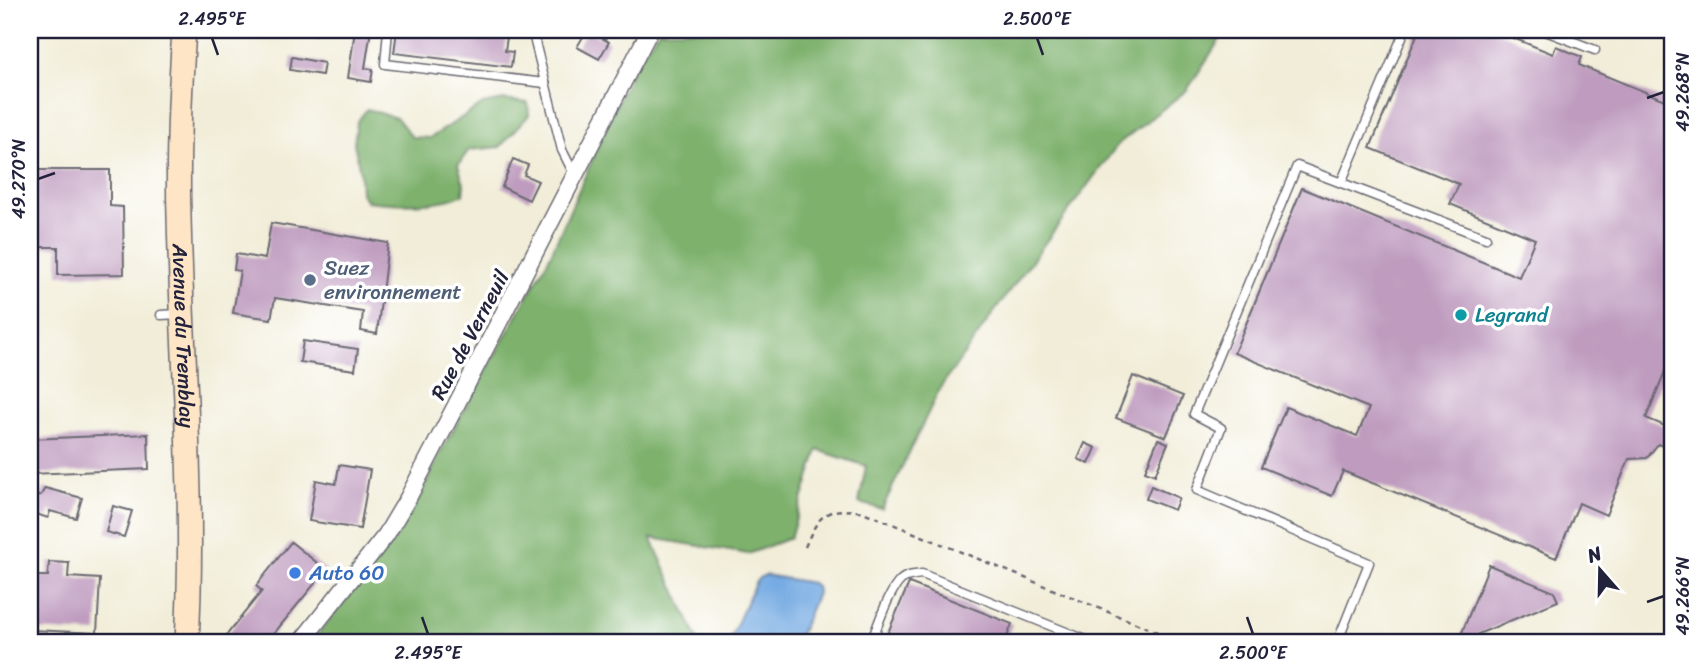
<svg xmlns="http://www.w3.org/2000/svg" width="1702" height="672" viewBox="0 0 1702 672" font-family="Sriracha,sans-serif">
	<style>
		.forest { fill: #7db16c; stroke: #506a54; stroke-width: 2 }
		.water { fill: #74aae2; stroke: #4b668e; stroke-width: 2 }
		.building { fill: #bf9cbf }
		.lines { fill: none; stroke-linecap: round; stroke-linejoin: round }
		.service-casing { stroke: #6a6972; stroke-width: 11 }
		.minor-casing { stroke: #6a6972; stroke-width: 19 }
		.secondary-casing { stroke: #6a6972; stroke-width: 26 }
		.path { stroke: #6a6972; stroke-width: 2.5; stroke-dasharray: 5 5; stroke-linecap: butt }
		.service { stroke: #fff; stroke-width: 8 }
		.minor { stroke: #fff; stroke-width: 16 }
		.secondary { stroke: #fee5c5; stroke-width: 23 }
		.ticks { fill: none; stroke: #22223b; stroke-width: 2.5 }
		.service-dot { fill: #5c6f8a; stroke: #fff; stroke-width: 2.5 }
		.culture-dot { fill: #0f9aa8; stroke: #fff; stroke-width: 2.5 }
		.shop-dot { fill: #3f7fe0; stroke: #fff; stroke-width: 2.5 }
		.labels { text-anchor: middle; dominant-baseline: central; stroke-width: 7; stroke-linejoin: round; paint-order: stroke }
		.service-label { font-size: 21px; fill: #4e5e75; stroke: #fff; text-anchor: start }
		.culture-label { font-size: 21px; fill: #0d838f; stroke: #fff; text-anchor: start }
		.street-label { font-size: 21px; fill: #22223b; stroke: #fff }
		.shop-label { font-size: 21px; fill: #366cbe; stroke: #fff; text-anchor: start }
		.neatline { fill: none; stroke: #22223b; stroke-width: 2.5 }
		.ticks-label { font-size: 18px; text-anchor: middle; fill: #22223b }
	</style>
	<rect width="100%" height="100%" fill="#fff"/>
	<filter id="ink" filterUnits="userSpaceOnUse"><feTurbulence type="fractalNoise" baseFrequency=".0143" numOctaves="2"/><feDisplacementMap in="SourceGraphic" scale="14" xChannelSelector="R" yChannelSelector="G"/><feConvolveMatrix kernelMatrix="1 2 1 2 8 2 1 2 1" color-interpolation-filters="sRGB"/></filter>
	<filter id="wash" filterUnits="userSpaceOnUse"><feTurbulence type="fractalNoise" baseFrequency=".00686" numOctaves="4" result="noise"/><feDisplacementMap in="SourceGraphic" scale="28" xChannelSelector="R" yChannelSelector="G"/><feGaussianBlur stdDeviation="1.57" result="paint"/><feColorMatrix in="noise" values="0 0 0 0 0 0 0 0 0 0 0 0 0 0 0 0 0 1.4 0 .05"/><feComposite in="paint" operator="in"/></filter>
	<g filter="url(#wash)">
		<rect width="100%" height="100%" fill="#f1edd8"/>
		<g class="forest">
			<polygon points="659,30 1226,30 1187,90 1118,144 1000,304 940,388 882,509 859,503 866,466 818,450 790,538 748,554 651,538 699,642 312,642 397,535 421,496 438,457 549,258 633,67"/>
			<path d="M504,100l24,3 1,12 -29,32 -31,3 -11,15 6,19 -1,10c-23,13 -70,10 -96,7l-6,-8 -1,-21 -6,-29 3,-21 10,-13 30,9 15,19 18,1 53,-34z"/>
		</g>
		<polygon class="water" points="765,575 812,583 816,586 817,593 797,642 729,642 755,583 759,578"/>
		<g id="blocks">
			<g class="building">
				<polygon points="355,30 371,30 365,68 373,69 371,82 348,78"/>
				<polygon points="397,30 508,30 505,51 513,52 511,67 394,53"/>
				<polygon points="587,30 609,42 599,59 577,47"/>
				<polygon points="1419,30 1493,30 1553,54 1556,46 1582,57 1579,65 1672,103 1672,354 1646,418 1672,429 1672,450 1658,444 1647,458 1629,459 1606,515 1579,503 1556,558 1343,471 1332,496 1261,467 1286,407 1357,436 1369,408 1234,353 1302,188 1519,277 1535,239 1450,204 1459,184 1370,148"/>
				<polygon points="292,57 324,63 322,75 290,70"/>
				<polygon points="513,159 528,165 524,175 538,181 529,200 502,187"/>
				<polygon points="30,170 110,170 110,206 123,207 124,274 58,275 58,247 30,247"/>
				<polygon points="271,223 388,243 377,334 361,331 363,312 275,298 271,319 233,313 240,271 234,270 236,254 265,259"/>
				<polygon points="303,341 358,349 355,370 300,362"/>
				<polygon points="1133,376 1183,396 1166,437 1116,418"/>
				<polygon points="148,434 149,469 30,474 30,439"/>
				<polygon points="1158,439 1168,443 1155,475 1145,471"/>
				<polygon points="1085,443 1096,448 1089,464 1078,459"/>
				<polygon points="339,465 370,470 360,529 309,521 316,480 336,484"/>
				<polygon points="1151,486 1179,498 1174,510 1146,499"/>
				<polygon points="45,488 82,498 76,518 50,511 48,518 30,512 31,499 41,495"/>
				<polygon points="113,506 132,511 124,537 106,532"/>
				<polygon points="291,542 326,570 267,642 221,642 262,591 256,586"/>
				<polygon points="49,562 69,563 68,577 100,579 97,633 32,630 35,576 48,576"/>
				<polygon points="1489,565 1554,592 1558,601 1478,634 1475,641 1461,635"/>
				<polygon points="909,583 1012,624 1005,642 884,642"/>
			</g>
		</g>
	</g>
	<g filter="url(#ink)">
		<use href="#blocks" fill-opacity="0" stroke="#6a6972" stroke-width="2"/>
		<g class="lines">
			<defs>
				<g id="service">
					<polyline points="300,30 314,30"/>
					<polyline points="388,30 385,64 545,83"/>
					<polyline points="532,30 562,150 574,174"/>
					<polyline points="1543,30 1595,50"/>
					<polyline points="1341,183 1405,30"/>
					<polyline points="161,315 179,314"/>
					<path d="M871,642c7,-16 17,-50 30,-62 6,-5 13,-5 21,-6l169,68"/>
					<polyline points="1340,642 1341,633 1369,563 1197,490 1221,428 1194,414 1297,166 1486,238"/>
				</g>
				<polyline id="minor" points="301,642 386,535 408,498 650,30"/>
				<g id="secondary">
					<path id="s1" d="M184,30c-4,62 -7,124 -5,186 3,143 16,284 8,426"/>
				</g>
			</defs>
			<use href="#service" class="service-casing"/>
			<use href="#minor" class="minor-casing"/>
			<use href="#secondary" class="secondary-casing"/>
			<path class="path" d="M805,547c14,-33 21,-41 58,-35l319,130"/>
			<use href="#service" class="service"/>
			<use href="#minor" class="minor"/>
			<use href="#secondary" class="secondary"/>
		</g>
	</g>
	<path class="ticks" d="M212,38l6,17M1037,38l6,17M1647,98l17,-6M38,179l17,-6M1647,602l17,-6M422,617l6,17M1247,617l6,17"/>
	<circle class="service-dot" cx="310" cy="280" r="7"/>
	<circle class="culture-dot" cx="1461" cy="315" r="7"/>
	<circle class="shop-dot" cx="295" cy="573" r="7"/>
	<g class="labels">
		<g class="service-label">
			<text x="324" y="268">Suez<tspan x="324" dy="24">environnement</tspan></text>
		</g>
		<g class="culture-label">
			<text x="1475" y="315">Legrand</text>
		</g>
		<g class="street-label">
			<text transform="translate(470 335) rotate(-62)">Rue de Verneuil</text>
			<text stroke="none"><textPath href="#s1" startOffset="306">Avenue du Tremblay</textPath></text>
		</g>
		<g class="shop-label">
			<text x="309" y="573">Auto 60</text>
		</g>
	</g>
	<rect width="1702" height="672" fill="none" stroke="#fff" stroke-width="77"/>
	<g transform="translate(1600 570) rotate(340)" stroke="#ffffff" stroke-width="5" paint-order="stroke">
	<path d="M0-5L12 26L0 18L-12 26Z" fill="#22223b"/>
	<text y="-10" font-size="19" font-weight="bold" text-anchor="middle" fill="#22223b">N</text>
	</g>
	<rect x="38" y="38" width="1626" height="596" class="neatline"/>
	<g class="ticks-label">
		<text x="212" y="25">2.495°E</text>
		<text x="1037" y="25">2.500°E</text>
		<text transform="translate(1683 92) rotate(-90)" y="6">49.268°N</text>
		<text transform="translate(19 179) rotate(-90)" y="6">49.270°N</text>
		<text transform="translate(1683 596) rotate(-90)" y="6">49.266°N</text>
		<text x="428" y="659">2.495°E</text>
		<text x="1253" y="659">2.500°E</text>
	</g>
</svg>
